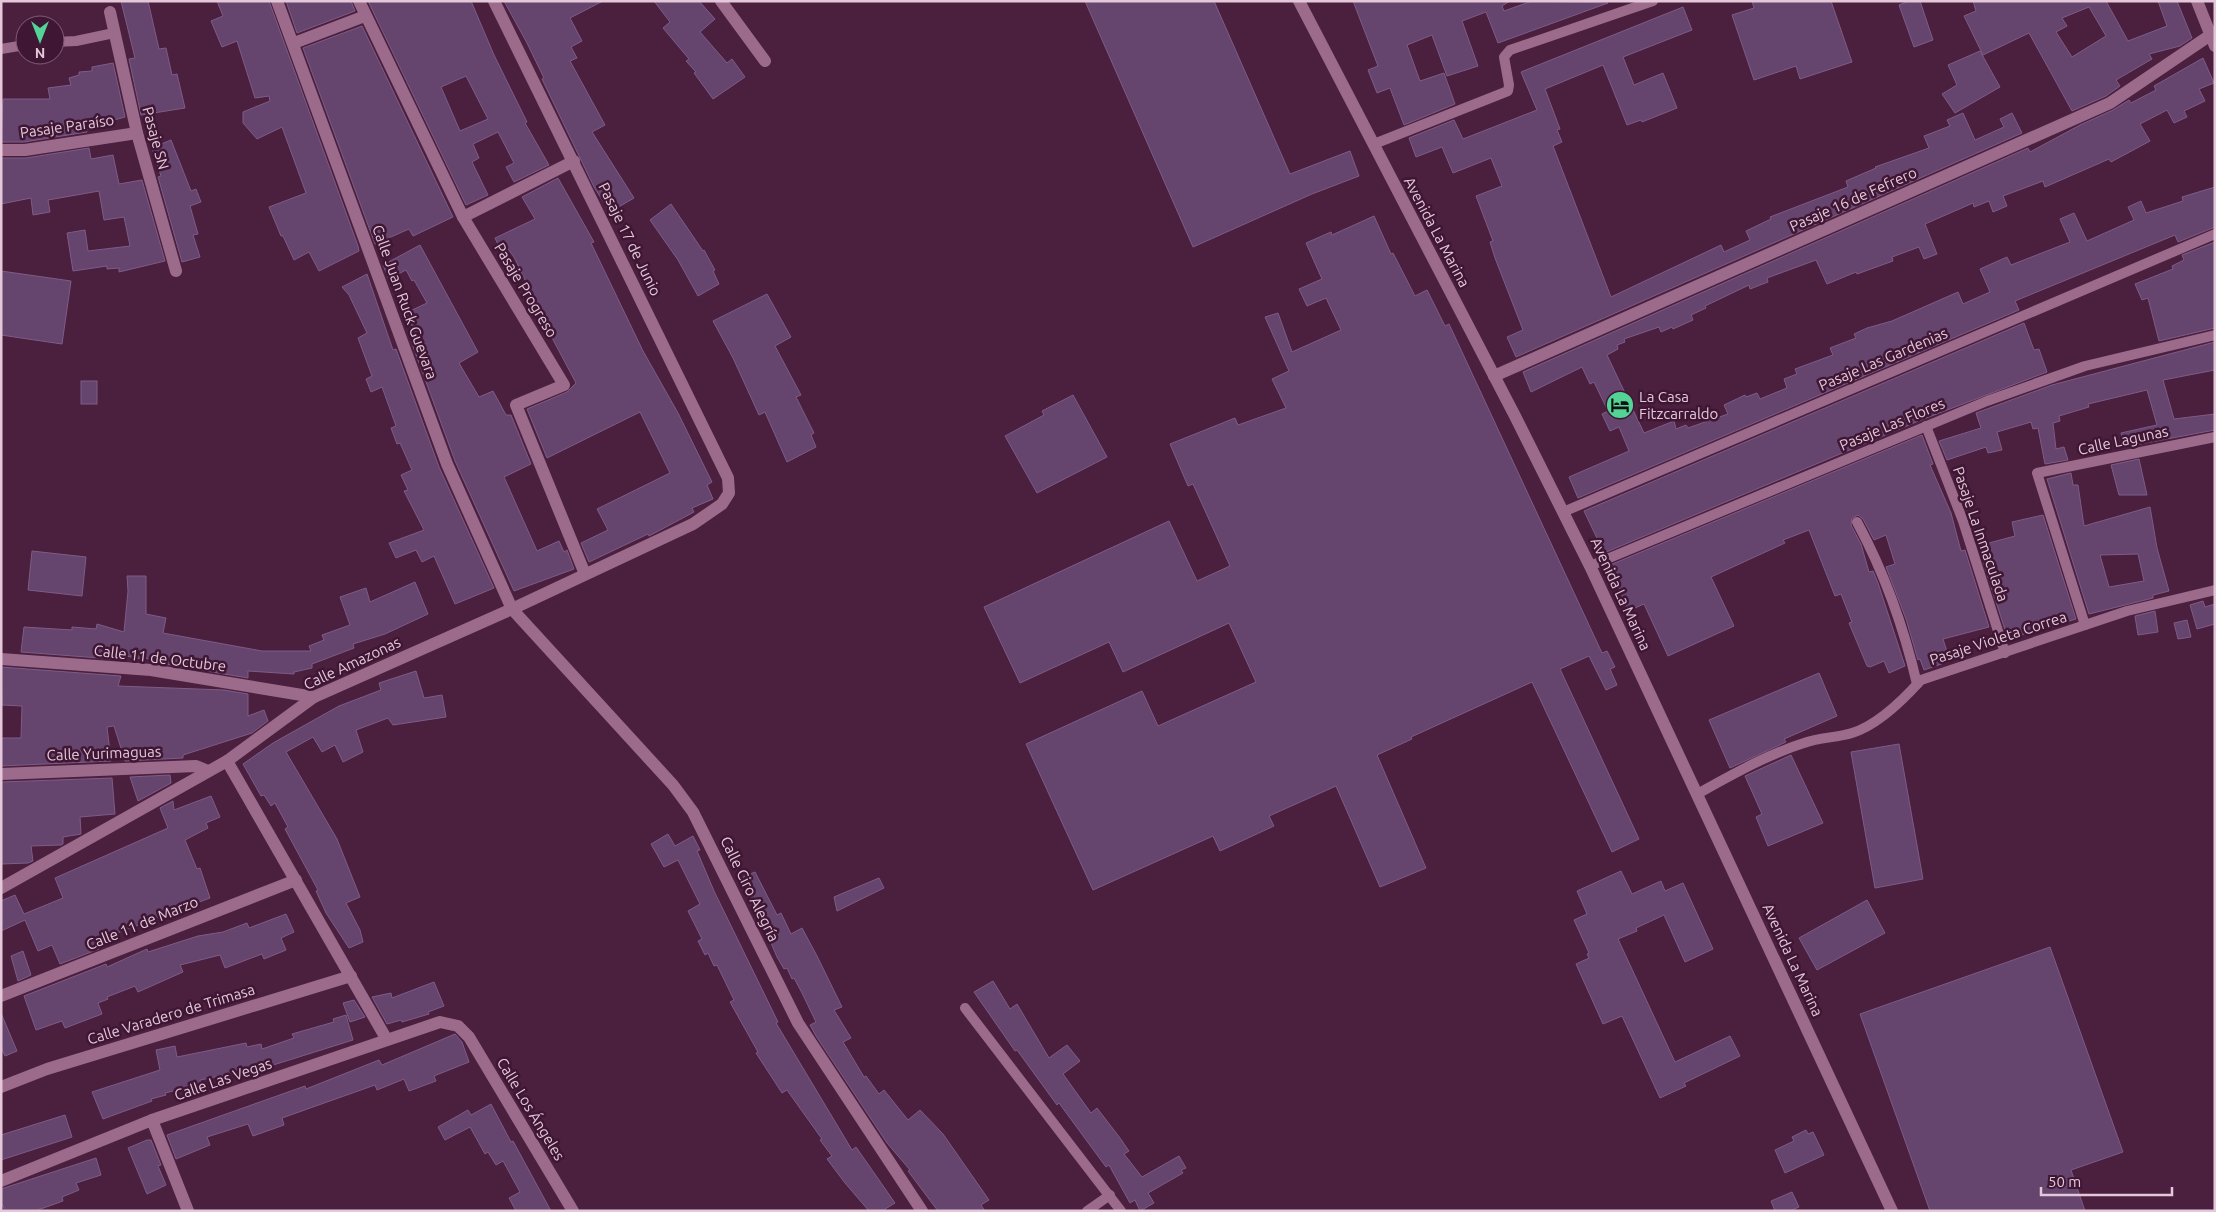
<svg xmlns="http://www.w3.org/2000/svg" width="2216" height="1212" viewBox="0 0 2216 1212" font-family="Ubuntu,sans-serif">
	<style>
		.building { fill: #65446e; stroke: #7e5c87; fill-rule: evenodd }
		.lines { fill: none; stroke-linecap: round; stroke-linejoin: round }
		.service { stroke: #9c6b8c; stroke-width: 10 }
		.minor { stroke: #9c6b8c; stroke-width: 12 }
		.secondary { stroke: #9c6b8c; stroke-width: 12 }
		.labels { text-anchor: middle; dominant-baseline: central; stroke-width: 5; stroke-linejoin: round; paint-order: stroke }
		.street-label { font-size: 15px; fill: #e4c8d9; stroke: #3f1634 }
		.poi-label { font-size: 15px; fill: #e4c8d9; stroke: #3f1634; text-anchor: start }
	</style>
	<rect width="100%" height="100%" fill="#4b203e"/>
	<g class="building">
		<polygon points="121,1 148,1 159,49 166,48 172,75 177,74 185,108 141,115 129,59 135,58"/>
		<polygon points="217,1 269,1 358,246 359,251 319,271 309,252 294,260 283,236 281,236 269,207 306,193 282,127 257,139 243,123 243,112 270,101 269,96 255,98 237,41 222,47 211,21 223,16"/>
		<polygon points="286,1 351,1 355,11 297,33"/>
		<path d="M368,1h103l23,54 33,67 -2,1 24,42 -35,17 -8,-15 8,-4 -16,-31 -25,12 6,14 -7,4 16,33 -22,10zM466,76l22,43 -28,12 -19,-44z"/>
		<polygon points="504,1 603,1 570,18 582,41 571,47 577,58 570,61 605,125 592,132 634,198 610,212 594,187 542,79 544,78 527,43"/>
		<polygon points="654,1 699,1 715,19 700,32 727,63 732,59 745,77 713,99 694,73 696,72 686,61 689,59 663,28 670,22"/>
		<polygon points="1085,1 1214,1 1290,174 1350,151 1359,176 1312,194 1193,247"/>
		<polygon points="1353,1 1510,1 1502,6 1504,11 1532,1 1608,3 1498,43 1486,12 1462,21 1478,66 1447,76 1432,35 1407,45 1420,81 1444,73 1455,104 1404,125 1390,88 1377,93 1368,70 1378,66"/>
		<polygon points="1752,1 1831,1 1852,62 1800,79 1796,66 1754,80 1732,15 1754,8"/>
		<polygon points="1909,1 1920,1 1933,40 1914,47 1899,5"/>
		<path d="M1973,1h133l22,40 39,-15 -9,-25h19l15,37 -12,8 -31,8 3,5 -36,21 4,6 -14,10 -34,15 -43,-78 -46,22 -19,-39 12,-5zM2089,7l17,29 -34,21 -16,-25 11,-6 -5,-8z"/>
		<polygon points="1683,7 1692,30 1623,57 1634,85 1663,73 1677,108 1642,122 1641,120 1627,125 1603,65 1545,89 1560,129 1557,130 1562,142 1553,146 1611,297 1721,245 1724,252 1750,240 1746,231 1771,219 1770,217 1848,187 1846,181 1876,168 1875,167 1929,148 1924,136 1950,126 1947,120 1963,113 1975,140 2004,127 2000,119 2012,113 2022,133 1516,357 1507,337 1523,330 1495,258 1490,242 1493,241 1476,196 1502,186 1491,158 1453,173 1442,147 1416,157 1409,138 1454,120 1463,139 1537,110 1521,72"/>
		<polygon points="362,26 453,217 413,236 409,229 375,244 303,48"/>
		<polygon points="1980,51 2000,87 1955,113 1942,94 1957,85 1948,65"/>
		<polygon points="2203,58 2214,83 2199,89 2205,101 2184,111 2187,117 2174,123 2167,110 2140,124 2150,141 2111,162 2109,159 2045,187 2043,181 2003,196 2007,206 1993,212 1989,201 1974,207 1973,203 1925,224 1937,254 1924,259 1919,247 1892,257 1893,261 1857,274 1856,272 1827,284 1816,260 1767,278 1768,282 1750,289 1749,285 1705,306 1706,308 1691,315 1693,320 1673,329 1672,327 1661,332 1659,327 1624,339 1625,342 1617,345 1618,349 1607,355 1644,433 1674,421 1676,429 1686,425 1688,428 1728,414 1724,405 1745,395 1746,397 1757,393 1760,399 1787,388 1784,379 1797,374 1795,369 1833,355 1830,348 1856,338 1854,334 1867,328 1892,321 1958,292 1963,304 1990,292 1980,269 2007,257 2011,265 2070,242 2060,219 2074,213 2087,241 2134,220 2128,207 2141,201 2146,213 2183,201 2182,197 2215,187 2215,227 2178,242 2175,235 2015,301 2019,310 1578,498 1569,477 1629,451 1619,427 1610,431 1602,414 1608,411 1594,382 1590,384 1582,367 1531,392 1523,372 2028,148 2030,152 2080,125 2113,110 2129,100 2131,103 2156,90 2154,86"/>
		<polygon points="113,63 125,117 100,124 101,127 86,130 87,132 24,142 1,142 3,99 50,99 48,88 71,85 69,78 79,75 79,72 92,71 92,67"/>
		<polygon points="171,140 191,191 196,189 201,202 190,206 198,234 193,235 200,257 182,262 158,177 161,176 152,148"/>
		<polygon points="89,148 91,159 113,155 119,184 142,180 165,261 119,272 119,268 107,269 107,266 73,271 67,233 85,230 88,251 130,246 124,217 104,220 99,191 48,200 50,212 33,215 31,198 1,204 1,158 26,158"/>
		<polygon points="558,178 594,242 591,243 643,351 678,413 712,482 707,485 713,499 692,508 694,512 649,536 648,534 589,562 581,543 608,530 597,509 670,473 640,412 547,458 527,409 567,392 576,383 525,287 528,286 514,257 507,248 501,251 495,238 535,219 522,197"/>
		<polygon points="671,204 703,251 704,250 715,270 713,271 719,284 698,296 678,260 650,220"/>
		<polygon points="1374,216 1391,254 1393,253 1415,296 1427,290 1445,326 1449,324 1602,653 1607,651 1615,667 1610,669 1617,685 1606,690 1589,656 1560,669 1639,839 1612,852 1532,682 1411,737 1412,739 1377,755 1426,868 1380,887 1336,786 1269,816 1274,826 1220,851 1213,836 1093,890 1026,744 1142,691 1158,726 1256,682 1229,623 1123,672 1109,642 1020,683 984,607 1169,521 1197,581 1230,566 1193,484 1188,486 1170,444 1235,418 1238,425 1286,408 1272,379 1289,371 1265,317 1278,313 1292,352 1341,330 1326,298 1307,306 1299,289 1322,279 1306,243 1331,232 1332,235"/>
		<polygon points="2215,242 2215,328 2159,341 2148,298 2142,300 2135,284 2173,269 2172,266 2184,260 2182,255"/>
		<polygon points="420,245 478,352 459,363 479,397 493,391 506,415 511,415 531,464 504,477 537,551 559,541 564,552 567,550 574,569 514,591 455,461 411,341 418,338 406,313 427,303 414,280 412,281 406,270 389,279 383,265"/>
		<polygon points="1,271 71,281 62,344 1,335"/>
		<polygon points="367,274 393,350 396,349 439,467 494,588 455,604 434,556 422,562 416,550 396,558 389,543 424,530 404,491 408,490 401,475 412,470 400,443 397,444 391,428 396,426 382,387 371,392 366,379 372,376 358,338 367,333 349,295 342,287"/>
		<polygon points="767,294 791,337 775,346 801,395 796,397 814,433 811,435 816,447 787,462 765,412 759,415 733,358 713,321"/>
		<polygon points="2024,323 2034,350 2039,349 2047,372 1921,420 1604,553 1584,511"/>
		<polygon points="2215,342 2215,370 2163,380 2174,419 2215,414 2215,430 2124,447 2121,433 2157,425 2147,390 2088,404 2089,407 2059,416 2060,421 2053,423 2056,449 2064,447 2068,460 2045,464 2038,428 2033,429 2031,422 1997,432 2002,450 1988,453 1986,447 1947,460 1939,441 1981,428 1976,413 2052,385"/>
		<rect x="81" y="381" width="16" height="23"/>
		<polygon points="1073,395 1107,457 1037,493 1005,436 1044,415 1042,411"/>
		<polygon points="1922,435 1933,464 1930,465 1951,513 1961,551 1965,550 1989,627 1943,639 1950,661 1924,670 1920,659 1918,660 1906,619 1886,567 1895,564 1886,535 1874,540 1863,519 1858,515 1852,518 1851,525 1861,544 1869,572 1873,571 1878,583 1905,666 1889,673 1884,661 1870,667 1867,666 1849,623 1852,622 1841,594 1835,596 1809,530 1783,540 1785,543 1711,577 1734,626 1668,656 1644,604 1628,611 1610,565"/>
		<polygon points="2139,459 2147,495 2119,495 2111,465"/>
		<path d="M2071,473l2,12h5l6,41 66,-19 7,41 12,43 -16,4v3l-64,16 -42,-135zM2138,554l6,27 -35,6 -9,-32z"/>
		<polygon points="2043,515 2076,619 2008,639 1978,546 2015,536 2012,522"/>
		<polygon points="32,551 86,557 82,596 28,590"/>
		<polygon points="127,576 146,576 146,614 166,618 163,633 262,651 311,651 309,646 324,640 322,635 350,625 340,597 366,588 370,602 415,582 428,614 385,634 353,644 354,648 312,664 312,668 294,672 294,674 248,671 248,678 165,664 142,657 141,659 126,656 125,660 21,652 24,627 72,630 72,627 96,629 97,624 124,632 128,591"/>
		<polygon points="2203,601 2205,607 2215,604 2215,624 2197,629 2190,605"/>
		<polygon points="2155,611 2158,632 2138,635 2135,616"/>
		<polygon points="2187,620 2191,637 2178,639 2174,623"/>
		<polygon points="1,667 121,676 118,686 224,690 248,694 248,716 264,710 268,721 252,733 183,755 183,758 125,761 114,726 107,727 111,761 1,766 1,738 21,738 22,706 2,705"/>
		<polygon points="416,671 424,698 442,695 446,717 393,725 388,718 356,730 363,752 343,762 335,745 322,752 313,737 286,752 337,839 360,897 346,903 360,930 363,942 349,948 326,913 316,891 318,890 285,829 288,827 275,803 271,806 264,795 261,796 243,764 273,743 339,706 381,690 379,683"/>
		<polygon points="1819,673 1837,716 1784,739 1786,742 1730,768 1709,720"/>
		<polygon points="1899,744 1923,879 1875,888 1851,752"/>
		<polygon points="1791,755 1823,823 1768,846 1756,817 1762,814 1745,776"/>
		<polygon points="170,775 171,783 138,801 130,777"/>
		<polygon points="112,778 115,814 80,817 81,834 63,837 63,844 61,845 31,846 33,861 28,863 1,864 1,782"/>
		<polygon points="211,796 220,817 206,823 208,828 185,840 197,869 200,868 210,898 96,941 99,949 60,964 52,945 38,951 25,920 1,931 1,901 15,895 24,914 63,898 55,878 168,828 160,808 173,801 174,810"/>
		<polygon points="668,834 675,846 693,836 700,850 697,851 714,891 778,1022 776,1023 852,1150 856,1147 895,1203 882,1211 869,1211 845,1183 827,1159 832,1156 820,1140 822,1139 787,1090 782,1093 756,1053 758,1052 730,1002 734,1000 717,965 714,966 708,953 705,955 698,941 702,939 688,911 700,904 678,860 664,867 651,844"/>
		<polygon points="1621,871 1632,894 1661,881 1665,891 1683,883 1713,949 1685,962 1664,915 1636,928 1637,931 1618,939 1675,1062 1730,1036 1740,1056 1684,1083 1686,1086 1660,1098 1622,1016 1603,1024 1576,964 1589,958 1587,954 1589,953 1574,920 1587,914 1577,891"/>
		<polygon points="755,872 777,915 781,913 791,934 802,928 817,956 842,1007 834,1010 851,1038 843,1042 864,1077 866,1076 879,1094 884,1090 908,1120 920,1110 943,1134 989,1200 981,1205 985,1211 938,1211 908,1171 910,1170 887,1143 816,1036 810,1025 816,1022 801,991 794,978 792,979 787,968 784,969 777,957 743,877"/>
		<polygon points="879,878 884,888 837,911 834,897"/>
		<polygon points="1867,900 1885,933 1817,970 1799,938"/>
		<polygon points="286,914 294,932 281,938 286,950 264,959 262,954 225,968 220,955 180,965 183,972 138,992 135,986 107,997 108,999 98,1003 102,1014 65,1028 62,1021 36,1030 24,996 106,964 107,967 147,949 148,952 198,936 223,932 247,923 249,928"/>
		<polygon points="2050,947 2123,1152 2071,1170 2085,1211 1930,1211 1860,1014"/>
		<polygon points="23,951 31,975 18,981 11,956"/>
		<polygon points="993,981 1010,1009 1017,1004 1049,1058 1067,1045 1080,1061 1063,1074 1091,1113 1097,1108 1120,1138 1129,1151 1124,1154 1142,1177 1179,1156 1186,1168 1181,1170 1183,1173 1148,1193 1154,1203 1140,1211 1135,1200 1130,1203 1109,1165 1106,1167 1059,1103 1057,1105 1017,1050 1015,1051 974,992"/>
		<polygon points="434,982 444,1006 428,1012 429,1014 402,1022 401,1020 387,1024 372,997 391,993 392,998"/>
		<polygon points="354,1000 365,1017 350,1022 343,1003"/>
		<polygon points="1,1013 17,1051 5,1056 1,1047"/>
		<polygon points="346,1015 353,1040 270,1066 200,1080 201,1084 165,1093 166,1095 151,1099 152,1101 103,1119 92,1092 160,1070 156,1050 175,1046 177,1057 246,1043 247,1047 261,1044 262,1049 294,1038 292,1034 334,1022 333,1019"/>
		<polygon points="455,1034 462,1042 469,1062 434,1076 436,1081 409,1091 404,1079 377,1090 375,1085 282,1118 284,1125 253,1136 248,1124 207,1137 210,1145 176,1159 167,1135 305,1086 306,1089 379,1060 382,1065"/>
		<polygon points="491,1104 511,1142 513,1141 551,1211 516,1211 509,1198 520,1192 503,1161 496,1165 488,1152 485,1154 470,1127 445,1140 438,1127 468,1110 471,1115"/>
		<polygon points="65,1115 72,1137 1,1160 1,1135"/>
		<polygon points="1806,1130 1808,1134 1813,1132 1824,1155 1785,1173 1775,1150 1794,1141 1792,1137"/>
		<polygon points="147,1140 151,1140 161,1165 158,1166 166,1185 147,1194 128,1148"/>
		<polygon points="96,1158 101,1175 76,1183 79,1190 62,1197 63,1201 35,1211 5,1211 1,1202 1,1189"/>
		<polygon points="1792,1192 1799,1207 1790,1211 1775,1211 1771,1201"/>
	</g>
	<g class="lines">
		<g class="service">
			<polyline points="55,42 76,41 114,33"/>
			<polyline points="1,49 25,45"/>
			<polyline points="1374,144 1508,91 1509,85 1504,57 1510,50 1653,1"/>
			<polyline points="1926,426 1963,521 2005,653"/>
			<polyline points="1563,512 2215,234"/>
			<path d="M1857,522c27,50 47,106 60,162"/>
			<polyline points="1590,566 1987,401 2085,366 2215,335"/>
			<polyline points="2085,625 2037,473 2215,437"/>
			<path d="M1697,794c33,-18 71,-40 107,-51 16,-6 32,-5 48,-10 26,-8 52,-34 69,-53l206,-69 88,-21"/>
			<polyline points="965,1008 1121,1211"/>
			<polyline points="1087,1211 1110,1195"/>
		</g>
		<g class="minor">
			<polyline points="277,1 447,464 512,609 673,785 693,812 798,1023 922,1211"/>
			<polyline points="359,1 463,217 564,385 516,405 585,574"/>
			<polyline points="721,1 765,61"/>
			<polyline points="2197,1 2215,46"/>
			<polyline points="110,12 137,133 176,271"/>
			<polyline points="294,43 365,16"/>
			<polyline points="1,150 25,150 137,133"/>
			<polyline points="463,217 574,161"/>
			<polyline points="1494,376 2110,103 2215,32"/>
			<polyline points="1,659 151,670 314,697"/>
			<polyline points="227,761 387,1040"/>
			<polyline points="1,774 196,766 208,771"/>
			<polyline points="1,888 227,761 314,697 512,609 693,524 722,504 729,493 728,478 494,1"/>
			<polyline points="1,996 296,880"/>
			<polyline points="1,1087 47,1069 351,976"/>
			<polyline points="152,1120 188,1211"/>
			<polyline points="1,1181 152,1120 440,1022 458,1026 469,1037 573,1211"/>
		</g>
		<polyline class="secondary" points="1299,1 1515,416 1590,566 1892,1211"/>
	</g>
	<defs>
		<symbol id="hotel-disc" viewBox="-11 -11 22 22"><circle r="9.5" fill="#53d396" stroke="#3f1634"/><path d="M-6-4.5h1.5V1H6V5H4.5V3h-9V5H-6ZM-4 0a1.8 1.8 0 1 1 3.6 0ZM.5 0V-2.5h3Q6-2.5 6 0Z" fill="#111"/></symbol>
	</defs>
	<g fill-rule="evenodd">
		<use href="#hotel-disc" x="1604" y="389" width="32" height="32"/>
	</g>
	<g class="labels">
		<g class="street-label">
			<text transform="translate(67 126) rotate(-8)">Pasaje Paraíso</text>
			<text transform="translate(156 138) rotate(75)">Pasaje SN</text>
			<text transform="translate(1853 199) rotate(-24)">Pasaje 16 de Fefrero</text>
			<text transform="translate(1437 232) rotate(62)">Avenida La Marina</text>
			<text transform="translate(630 239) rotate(64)">Pasaje 17 de Junio</text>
			<text transform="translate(526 290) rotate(59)">Pasaje Progreso</text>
			<text transform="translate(405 302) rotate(70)">Calle Juan Ruck Guevara</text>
			<text transform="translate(1883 359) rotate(-23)">Pasaje Las Gardenias</text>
			<text transform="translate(1892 424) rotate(-23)">Pasaje Las Flores</text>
			<text transform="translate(2123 440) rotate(-12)">Calle Lagunas</text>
			<text transform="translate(1981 534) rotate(71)">Pasaje La Inmaculada</text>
			<text transform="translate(1621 594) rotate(65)">Avenida La Marina</text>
			<text transform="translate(1998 638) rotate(-18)">Pasaje Violeta Correa</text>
			<text transform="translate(160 658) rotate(7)">Calle 11 de Octubre</text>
			<text transform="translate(352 663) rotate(-25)">Calle Amazonas</text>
			<text transform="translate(104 753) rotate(-2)">Calle Yurimaguas</text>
			<text transform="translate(750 889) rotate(64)">Calle Ciro Alegría</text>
			<text transform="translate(142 923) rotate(-22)">Calle 11 de Marzo</text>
			<text transform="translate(1793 960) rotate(65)">Avenida La Marina</text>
			<text transform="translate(171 1014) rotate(-17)">Calle Varadero de Trimasa</text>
			<text transform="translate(223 1079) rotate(-19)">Calle Las Vegas</text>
			<text transform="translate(531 1109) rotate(59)">Calle Los Ángeles</text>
		</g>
		<g class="poi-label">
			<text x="1639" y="396">La Casa<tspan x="1639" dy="17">Fitzcarraldo</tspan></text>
		</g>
	</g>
	<rect width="2216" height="1212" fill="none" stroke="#e4c8d9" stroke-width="5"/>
	<g transform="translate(40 40) rotate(180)"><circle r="24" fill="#3f1634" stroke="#815d76"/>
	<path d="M0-4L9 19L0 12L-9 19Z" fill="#53d396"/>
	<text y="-8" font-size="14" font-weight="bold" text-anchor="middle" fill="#e4c8d9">N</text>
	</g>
	<path d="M2041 1187v8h131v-8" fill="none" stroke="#e4c8d9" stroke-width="2.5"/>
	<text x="2048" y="1187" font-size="15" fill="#e4c8d9" stroke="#3f1634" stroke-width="4" paint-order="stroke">50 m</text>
</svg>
